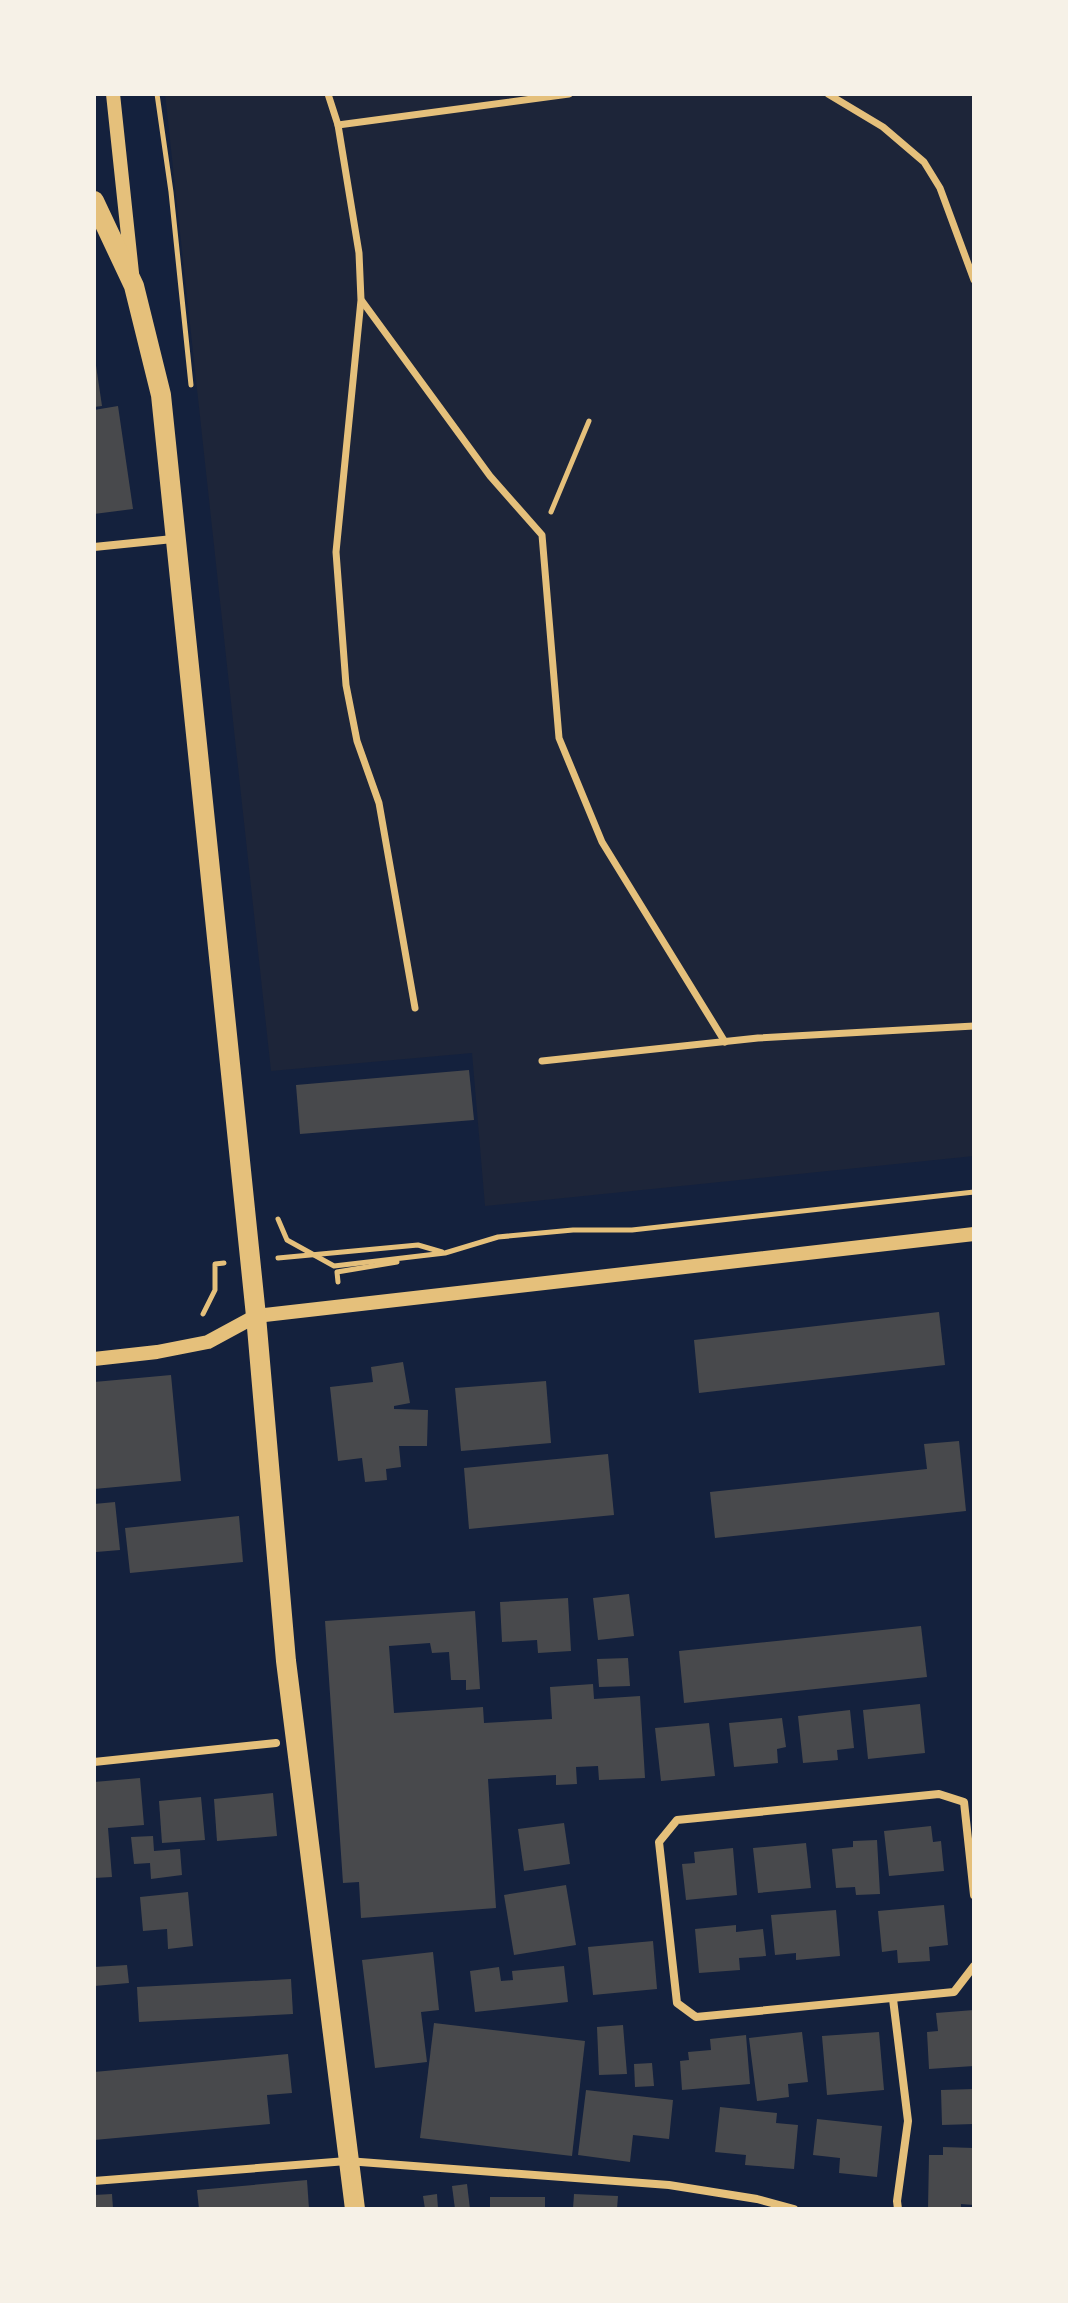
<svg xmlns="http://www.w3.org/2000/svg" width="1068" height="2303" viewBox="0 0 1068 2303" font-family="'Varela Round',sans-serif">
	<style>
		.green { fill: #1d2539 }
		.building { fill: #48494c }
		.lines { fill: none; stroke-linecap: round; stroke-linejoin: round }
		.path { stroke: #e5c07b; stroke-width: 5 }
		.pedestrian { stroke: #e5c07b; stroke-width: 7 }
		.minor { stroke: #e5c07b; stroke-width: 8 }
		.tertiary { stroke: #e5c07b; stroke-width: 14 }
		.primary { stroke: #e5c07b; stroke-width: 20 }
	</style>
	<rect width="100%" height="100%" fill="#14213d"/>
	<polygon class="green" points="165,94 974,94 974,1156 485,1206 472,1053 271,1071"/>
	<g class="building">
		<polygon points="94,352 102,406 94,407"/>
		<polygon points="118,406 133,509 94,514 94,410"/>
		<polygon points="469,1070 474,1120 300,1134 296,1085"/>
		<polygon points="939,1312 945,1365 699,1393 694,1340"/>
		<polygon points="403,1362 410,1403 394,1406 394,1409 428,1410 427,1446 399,1446 401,1467 386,1469 387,1480 365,1482 362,1458 338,1461 330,1387 373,1382 371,1367"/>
		<polygon points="171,1375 181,1481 94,1489 94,1382"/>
		<polygon points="546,1381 551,1443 461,1451 455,1388"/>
		<polygon points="959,1441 966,1511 715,1538 710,1492 927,1469 924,1444"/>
		<polygon points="608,1454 614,1515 469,1529 464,1468"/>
		<polygon points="115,1502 120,1550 96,1552 94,1504"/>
		<polygon points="239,1516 243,1562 130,1573 125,1528"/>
		<polygon points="629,1594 634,1636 598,1640 593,1598"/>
		<polygon points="568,1598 571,1651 538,1653 537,1640 502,1642 500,1602"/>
		<polygon points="475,1611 480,1689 466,1690 466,1680 451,1680 449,1652 432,1653 430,1643 389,1646 394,1713 483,1707 484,1723 552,1719 550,1687 593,1684 594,1699 640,1696 645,1778 599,1780 598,1766 576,1767 577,1784 556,1785 556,1775 488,1779 496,1908 361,1918 359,1882 343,1883 325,1621"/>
		<polygon points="921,1626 927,1677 684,1703 679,1651"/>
		<polygon points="628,1658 630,1686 599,1687 597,1659"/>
		<polygon points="920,1704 925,1753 868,1759 863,1710"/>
		<polygon points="850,1710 854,1748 837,1750 838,1760 803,1763 798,1716"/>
		<polygon points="782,1718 786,1747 777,1749 778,1763 734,1767 729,1723"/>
		<polygon points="709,1723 715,1776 661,1781 655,1728"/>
		<polygon points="140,1778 144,1825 108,1828 112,1877 94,1878 94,1782"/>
		<polygon points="273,1793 277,1836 217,1841 214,1799"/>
		<polygon points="201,1797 205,1840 162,1843 159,1801"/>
		<polygon points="564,1823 570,1864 524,1871 518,1829"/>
		<polygon points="931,1826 933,1842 941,1841 944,1871 889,1876 884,1831"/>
		<polygon points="153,1836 154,1851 180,1849 182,1875 151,1879 150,1863 134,1864 131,1837"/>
		<polygon points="877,1840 880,1894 856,1895 855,1887 836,1888 832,1849 853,1847 853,1841"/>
		<polygon points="806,1843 811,1888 758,1893 753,1848"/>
		<polygon points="733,1848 737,1895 686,1900 682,1864 695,1863 694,1852"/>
		<polygon points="566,1885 576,1945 514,1955 504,1895"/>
		<polygon points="188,1892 193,1946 168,1949 167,1929 143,1931 140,1897"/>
		<polygon points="944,1905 948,1945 929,1947 930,1961 898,1963 897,1950 882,1952 878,1911"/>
		<polygon points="836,1910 840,1956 796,1960 796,1953 775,1955 771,1915"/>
		<polygon points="736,1925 736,1932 763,1929 766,1956 739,1958 740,1970 699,1973 695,1929"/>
		<polygon points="653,1941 657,1989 593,1995 588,1947"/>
		<polygon points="433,1952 439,2010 421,2012 427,2062 375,2068 362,1960"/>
		<polygon points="127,1965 129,1983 94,1986 94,1967"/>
		<polygon points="564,1966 568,2002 475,2012 470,1971 499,1967 501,1981 513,1980 512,1971"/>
		<polygon points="291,1979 293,2014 139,2022 137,1987"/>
		<polygon points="974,2010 974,2066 929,2069 927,2032 938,2031 936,2013"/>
		<polygon points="434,2023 585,2041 572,2156 420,2138"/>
		<polygon points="623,2025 627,2074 599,2075 597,2027"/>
		<polygon points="802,2032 808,2082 788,2084 789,2097 757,2101 749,2038"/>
		<polygon points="879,2032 884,2090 827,2095 822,2036"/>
		<polygon points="746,2035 750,2084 682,2090 680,2061 689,2060 688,2052 711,2050 710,2039"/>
		<polygon points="288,2054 292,2093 267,2095 270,2124 94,2140 94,2072"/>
		<polygon points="652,2063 654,2086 635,2087 634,2064"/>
		<polygon points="974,2089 974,2124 942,2125 941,2090"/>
		<polygon points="586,2090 673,2100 669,2139 633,2135 630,2162 578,2155"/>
		<polygon points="720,2107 777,2113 776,2123 798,2125 794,2169 745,2165 746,2155 715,2152"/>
		<polygon points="817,2119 882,2126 877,2177 839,2173 840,2158 813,2155"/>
		<polygon points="943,2147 974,2148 974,2205 961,2204 961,2209 928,2209 929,2155 943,2155"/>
		<polygon points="307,2180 309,2209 199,2209 197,2190"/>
		<polygon points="467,2184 470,2209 455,2209 452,2186"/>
		<polygon points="112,2194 113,2209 94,2209 94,2195"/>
		<polygon points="437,2194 438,2209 425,2209 423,2196"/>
		<polygon points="574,2194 618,2196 617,2209 573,2209"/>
		<rect x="490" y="2197" width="55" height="12"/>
	</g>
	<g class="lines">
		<g class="path">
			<polyline points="157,94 171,192 191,385"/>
			<polyline points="551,512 589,421"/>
			<polyline points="278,1219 287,1240 334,1266 445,1253 498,1237 573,1230 632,1230 974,1192"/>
			<polyline points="278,1258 418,1245 442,1252"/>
			<polyline points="338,1282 337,1272 397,1262"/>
			<polyline points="203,1314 215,1290 215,1264 224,1263"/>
		</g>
		<g class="pedestrian">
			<polyline points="328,94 338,125 359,253 361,300 336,552 346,685 357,741 379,803 415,1008"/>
			<polyline points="828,94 883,127 924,162 940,188 974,280"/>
			<polyline points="338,125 569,94"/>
			<polyline points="362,301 490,476 542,535 559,738 602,842 725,1042"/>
			<polyline points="542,1061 758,1038 974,1026"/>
		</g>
		<g class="minor">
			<polyline points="94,547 173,539"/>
			<polyline points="94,1762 276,1743"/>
			<polyline points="974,1895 964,1802 939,1794 677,1820 659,1842 677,2003 696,2017 954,1992 974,1966"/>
			<polyline points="893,1999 908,2121 897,2201 898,2209"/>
			<polyline points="94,2181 347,2161 669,2185 757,2199 794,2209"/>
		</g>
		<g class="tertiary">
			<polyline points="113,94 132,273"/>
			<polyline points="94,1359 157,1352 208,1342 256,1316 974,1234"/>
		</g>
		<polyline class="primary" points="94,201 134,286 161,395 256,1316 286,1661 355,2209"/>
	</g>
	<rect width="1068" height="2303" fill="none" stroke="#f6f1e7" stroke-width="192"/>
</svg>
